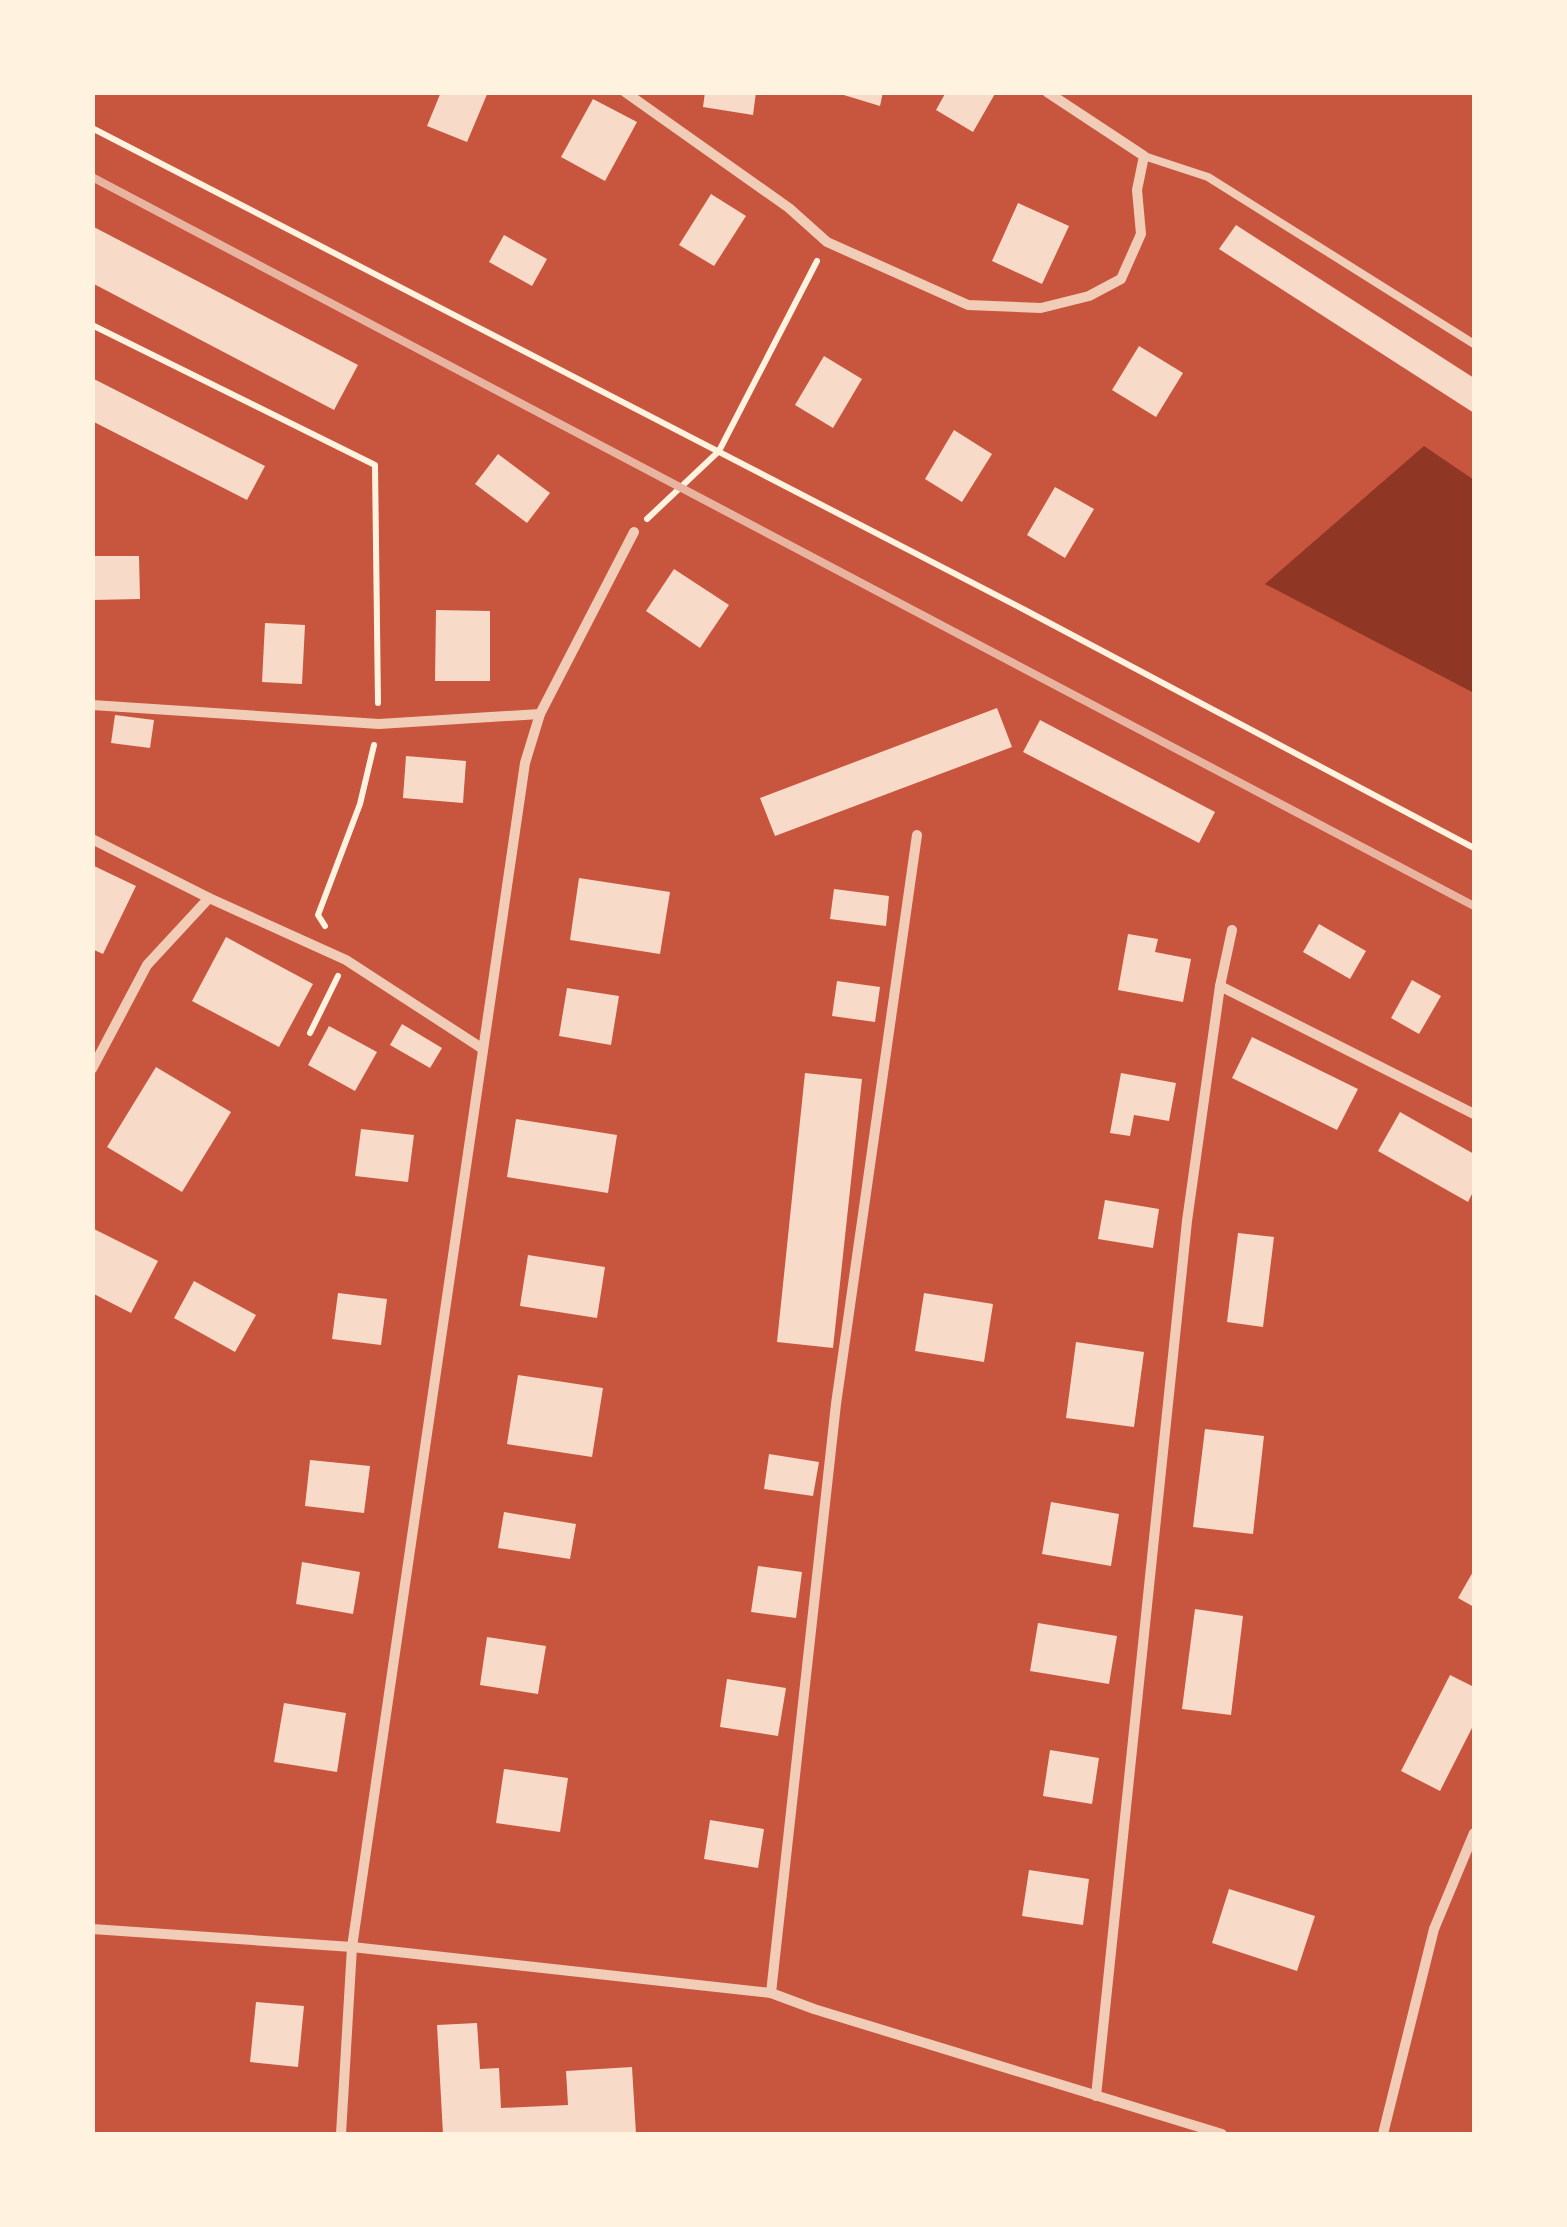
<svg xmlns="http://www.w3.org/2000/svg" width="1567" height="2227" viewBox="0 0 1567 2227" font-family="'Nunito Sans',sans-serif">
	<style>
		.water { fill: #8f3625 }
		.building { fill: #f7dbc8 }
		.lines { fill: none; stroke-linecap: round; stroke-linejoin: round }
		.path { stroke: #fff3e0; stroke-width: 6 }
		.service { stroke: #f1ccb7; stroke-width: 8 }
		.minor { stroke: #f1ccb7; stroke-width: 10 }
		.rail { stroke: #e9b49f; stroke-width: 8 }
	</style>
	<rect width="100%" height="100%" fill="#c8553d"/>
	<polygon class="water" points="1424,446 1474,480 1474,693 1265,584"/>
	<g class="building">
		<polygon points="441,92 488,92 467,142 427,126"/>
		<polygon points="705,92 756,92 753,115 703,107"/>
		<polygon points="834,92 883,92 880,106"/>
		<polygon points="946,92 996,92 973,132 936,110"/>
		<polygon points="593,99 637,122 605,181 561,157"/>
		<polygon points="711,194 746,216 714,266 679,245"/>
		<polygon points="1018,203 1069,226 1042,284 992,261"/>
		<polygon points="1236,225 1474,378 1474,413 1219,249"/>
		<polygon points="92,226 358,365 334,410 92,283"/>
		<polygon points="504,235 547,259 532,286 489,262"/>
		<polygon points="1139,346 1183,373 1156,417 1112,390"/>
		<polygon points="824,356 862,379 833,428 795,405"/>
		<polygon points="92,378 265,466 247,500 92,421"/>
		<polygon points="954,430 992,454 962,502 925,479"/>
		<polygon points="498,454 550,493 527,523 475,484"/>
		<polygon points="1055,487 1094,509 1065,558 1027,535"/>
		<polygon points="94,556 139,556 140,599 94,600"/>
		<polygon points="674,569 729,605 700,648 646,611"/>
		<polygon points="436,610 490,611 490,681 435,681"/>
		<polygon points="265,623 305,625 302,684 262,682"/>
		<polygon points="997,708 1012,747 775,836 760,798"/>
		<polygon points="115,715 154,720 150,748 111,743"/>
		<polygon points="1040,720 1215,812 1199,843 1023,752"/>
		<polygon points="406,756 466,761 463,803 403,798"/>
		<polygon points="92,865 136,886 103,954 92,949"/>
		<polygon points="579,878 670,892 660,954 570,940"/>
		<polygon points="834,889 889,896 886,926 830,919"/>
		<polygon points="1319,924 1366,951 1350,979 1303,952"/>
		<polygon points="1128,934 1158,939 1155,952 1191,959 1183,1002 1118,990"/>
		<polygon points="226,937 313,984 279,1047 192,1001"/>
		<polygon points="1412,980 1441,996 1419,1034 1391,1018"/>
		<polygon points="837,981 880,987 875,1022 832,1016"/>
		<polygon points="567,988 619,996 611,1045 559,1036"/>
		<polygon points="402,1024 442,1048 430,1068 390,1045"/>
		<polygon points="329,1026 377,1052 355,1091 308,1065"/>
		<polygon points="1252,1037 1358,1089 1337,1130 1232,1078"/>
		<polygon points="156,1067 231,1112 182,1192 107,1147"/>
		<polygon points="805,1073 862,1079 833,1348 777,1342"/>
		<polygon points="1121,1073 1176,1083 1169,1121 1134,1115 1130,1136 1110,1133"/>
		<polygon points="1400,1112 1474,1154 1474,1190 1468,1202 1378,1151"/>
		<polygon points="516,1119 617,1135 608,1193 507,1177"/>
		<polygon points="361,1129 414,1135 408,1182 355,1176"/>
		<polygon points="1105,1200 1159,1209 1153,1248 1098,1239"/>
		<polygon points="92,1228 158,1261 131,1313 92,1293"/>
		<polygon points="1238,1233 1274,1237 1263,1327 1227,1322"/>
		<polygon points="528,1255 605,1267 597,1318 520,1306"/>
		<polygon points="194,1281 256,1315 235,1352 174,1318"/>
		<polygon points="338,1293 387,1299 381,1345 332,1339"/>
		<polygon points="924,1293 993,1304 984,1362 915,1351"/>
		<polygon points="1076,1342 1144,1352 1134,1427 1066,1418"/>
		<polygon points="518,1375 603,1388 592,1457 507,1444"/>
		<polygon points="1205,1429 1264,1436 1253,1534 1193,1527"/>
		<polygon points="769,1454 819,1462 813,1496 764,1489"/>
		<polygon points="310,1460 370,1466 364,1513 305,1506"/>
		<polygon points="1051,1502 1119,1514 1111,1566 1042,1554"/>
		<polygon points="504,1512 576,1524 570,1559 498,1548"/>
		<polygon points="302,1562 360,1572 353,1614 296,1604"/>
		<polygon points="758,1566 802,1572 796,1618 751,1612"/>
		<polygon points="1474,1570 1474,1607 1458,1598"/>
		<polygon points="1195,1609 1243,1616 1231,1715 1182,1709"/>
		<polygon points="1038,1623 1117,1636 1109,1684 1030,1671"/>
		<polygon points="487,1637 546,1646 538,1694 480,1685"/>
		<polygon points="1450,1675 1474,1687 1474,1724 1440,1791 1401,1771"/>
		<polygon points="727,1679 786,1688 778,1736 720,1727"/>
		<polygon points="284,1703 346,1713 337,1772 274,1762"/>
		<polygon points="1050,1750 1099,1758 1092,1804 1043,1796"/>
		<polygon points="504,1769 568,1778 560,1832 496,1823"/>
		<polygon points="710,1820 764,1829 758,1868 704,1859"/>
		<polygon points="1029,1870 1089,1879 1083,1925 1022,1916"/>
		<polygon points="1229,1889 1315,1916 1297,1971 1212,1943"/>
		<polygon points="256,2002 304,2006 298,2067 250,2062"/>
		<polygon points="477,2023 480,2069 499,2068 501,2108 568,2105 566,2071 632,2067 636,2134 443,2134 437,2025"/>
	</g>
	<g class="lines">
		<g class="path">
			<polyline points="92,128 1023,609 1474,848"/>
			<polyline points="92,325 375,465 378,703"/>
			<polyline points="647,519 719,451 817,261"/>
			<polyline points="325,926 318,915 360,804 374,745"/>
			<polyline points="310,1033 338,976"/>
		</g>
		<polyline class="service" points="1144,156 1208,177 1474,344"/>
		<g class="minor">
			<polyline points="625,92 789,208 827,242 968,305 1041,308 1089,296 1121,279 1141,234 1137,190 1144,156 1047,92"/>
			<polyline points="92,705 379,724 540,714"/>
			<polyline points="92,839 209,898 346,960 483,1049"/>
			<polyline points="1220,986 1474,1114"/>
			<polyline points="92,1069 147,965 209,898"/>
			<polyline points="92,1929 352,1947 771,1993 814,2009 1222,2134"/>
			<polyline points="771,1993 836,1404 917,835"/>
			<polyline points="1096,2096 1187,1221 1220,986 1232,930"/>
			<polyline points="341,2134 352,1947 525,763 540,714 634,532"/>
			<polyline points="1383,2134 1434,1929 1474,1833"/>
		</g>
		<polyline class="rail" points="92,177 1474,906"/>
	</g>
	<rect width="1567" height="2227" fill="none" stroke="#fff3e0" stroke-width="190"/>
</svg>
